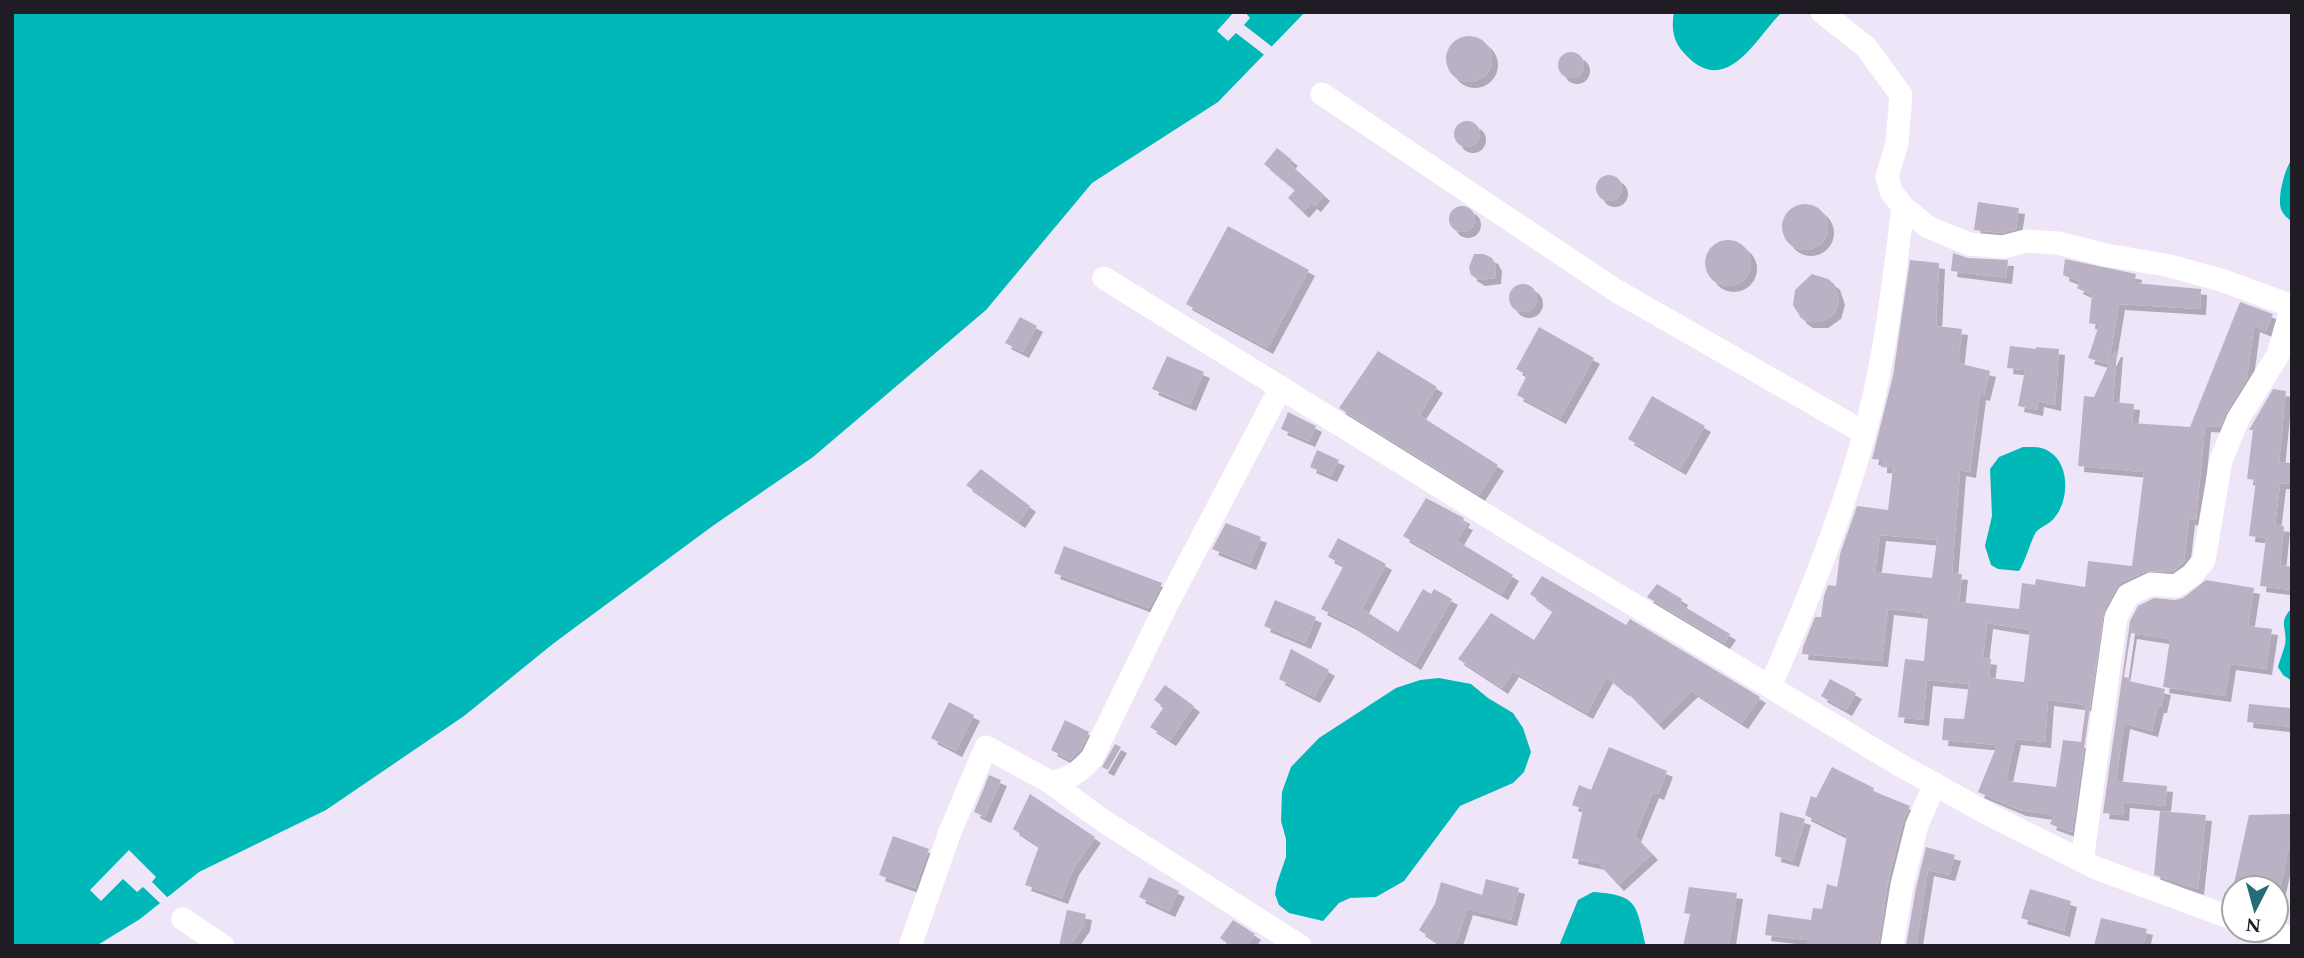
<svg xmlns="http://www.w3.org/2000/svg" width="2304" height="958" viewBox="0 0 2304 958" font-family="Spectral,serif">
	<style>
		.water { fill: #00b8b8 }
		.pier { fill: #eee5f9 }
		.building { fill: #bab2c4; fill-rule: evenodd; filter: url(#shadow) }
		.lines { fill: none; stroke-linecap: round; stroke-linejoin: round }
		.minor { stroke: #fff; stroke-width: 23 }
	</style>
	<defs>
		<filter id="shadow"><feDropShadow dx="6" dy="6" stdDeviation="0" flood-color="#0004"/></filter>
	</defs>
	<rect width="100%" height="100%" fill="#eee5f9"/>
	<g class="water">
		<polygon points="12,12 1305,12 1218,102 1092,183 986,310 813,457 714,525 554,643 464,716 326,810 199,872 140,919 96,946 12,946"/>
		<path d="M1674,12h108c-27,27 -56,88 -98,41 -11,-11 -13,-26 -10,-41z"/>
		<path d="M2292,159v63c-4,-3 -10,-9 -11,-13 -4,-12 4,-41 11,-50z"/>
		<path d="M2023,447c9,0 19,-1 27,5 20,13 19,48 5,65 -5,7 -13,9 -18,14 -5,5 -11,30 -18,40l-21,-2 -7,-4 -6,-19 7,-30 -2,-47 9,-12z"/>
		<path d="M2292,608v73l-9,-6 -5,-8c2,-8 5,-15 7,-22 3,-17 -8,-22 7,-37z"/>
		<polygon points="1439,678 1471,684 1488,698 1513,713 1523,728 1531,752 1524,772 1513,783 1460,806 1404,881 1376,897 1350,898 1339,903 1323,921 1289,913 1279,905 1275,894 1277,883 1286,857 1286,839 1281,821 1282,792 1291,767 1319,738 1396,688 1420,680"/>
		<path d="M1593,892c46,3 43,13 53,54h-87l19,-46z"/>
	</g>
	<g class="pier">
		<polygon points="1234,12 1245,12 1250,18 1244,25 1275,49 1267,57 1236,33 1228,41 1217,31"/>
		<polygon points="129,850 156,877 152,882 170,900 162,905 143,887 137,892 123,879 101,901 90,890"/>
	</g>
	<g class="building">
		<circle cx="1469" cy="59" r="23"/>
		<circle cx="1571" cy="65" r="13"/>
		<circle cx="1467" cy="134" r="13"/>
		<polygon points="1277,148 1292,160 1289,163 1324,195 1315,206 1311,203 1303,212 1288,198 1295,190 1264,164"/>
		<circle cx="1609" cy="188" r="13"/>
		<polygon points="1978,202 2019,208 2016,229 2002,233 1974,230"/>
		<circle cx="1805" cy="227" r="23"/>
		<circle cx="1462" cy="219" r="13"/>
		<polygon points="1228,226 1309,270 1267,348 1186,304"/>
		<circle cx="1728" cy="263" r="23"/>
		<polygon points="1953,253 1968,258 2008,260 2006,278 1951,271"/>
		<polygon points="1474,254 1484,254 1492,258 1496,265 1495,278 1479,280 1471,275 1469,267"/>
		<path d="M2065,259l71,15 -2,9 67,6 -1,20 -81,-5 -10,59 6,-12h2l-4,51 21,2 -2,19 58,4 50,-125 33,12 -7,17 -12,-5 -7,52 -21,34 -6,15 -15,-1 -9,94 -7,-1 -5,43 -12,10 -26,-1 -24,11 -6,6 -12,23 -32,221 -22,-8 4,-9 -34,-5 -42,-18 19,-47 -55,-5 2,-22 20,1 5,-35 -42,-4 -4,40 -25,-3 7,-58 19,2 4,-44h-5l1,-4 -36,-4 -6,52 -80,-7 1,-7 12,-30h6l3,-21 4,-11 8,1 4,-32 17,-48 31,4 5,-42 -12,-1v-7l-9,-1 21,-83 17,-116 29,3 -3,63 26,3 -4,34 32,8 -6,24 -4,-1 -10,78 -10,-2 -8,103 10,1 -3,28 60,7 3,-26 13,2 1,-6 49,8 3,-26 44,5 12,-94 -66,-6 6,-70 10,1 15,-33 -21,-6 11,-33 -10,-2 3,-28 -15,-7 3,-6 -17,-7zM1880,535l57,5 -5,38 -57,-6zM1987,623l43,7 -6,52 -35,-4 2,-19 -8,-1zM2048,700l38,5 -5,37 -18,-2 -7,47 -50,-6 9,-42 30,3z"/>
		<polygon points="1812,274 1828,279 1834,284 1839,299 1835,313 1822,322 1807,322 1801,318 1793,305 1795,290"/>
		<circle cx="1523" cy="298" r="14"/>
		<polygon points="1020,317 1037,326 1023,352 1005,343"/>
		<polygon points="1539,327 1594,358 1560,418 1517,395 1527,375 1516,369"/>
		<polygon points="2010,346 2036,349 2036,347 2059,349 2055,405 2038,401 2037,410 2018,406 2025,370 2007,368"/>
		<polygon points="1378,351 1437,387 1419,415 1498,465 1479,495 1339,408"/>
		<polygon points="1167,356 1204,372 1190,405 1152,389"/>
		<polygon points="2273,389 2286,391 2279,462 2292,463 2292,484 2280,483 2275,525 2284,526 2280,565 2292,567 2292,590 2260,586 2266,538 2249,536 2256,480 2247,479 2253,430 2249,430"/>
		<polygon points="1652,396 1705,426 1680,469 1628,439"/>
		<polygon points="1288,412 1316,426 1309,441 1281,429"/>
		<polygon points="1317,450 1339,460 1331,476 1310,467"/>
		<polygon points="981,469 1030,506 1019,522 966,485"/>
		<polygon points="1426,498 1464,518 1462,522 1467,524 1457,541 1513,575 1502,594 1403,536"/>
		<polygon points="1226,523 1261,537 1250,564 1212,549"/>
		<polygon points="1338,538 1386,564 1362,609 1398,632 1423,589 1431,594 1434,589 1452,599 1415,664 1351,624 1321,609 1344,565 1328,557"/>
		<polygon points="1064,546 1162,583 1149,608 1054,573"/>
		<polygon points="1542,576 1626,625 1630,619 1760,697 1742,723 1692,691 1658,724 1624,689 1623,690 1607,677 1587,713 1513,671 1502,688 1458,659 1491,613 1534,640 1553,611 1530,594"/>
		<polygon points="2206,580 2254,588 2248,626 2272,629 2266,669 2230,664 2225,696 2163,687 2170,639 2131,633 2124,677 2130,678 2129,681 2165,689 2161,707 2158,707 2152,731 2124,723 2116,781 2167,786 2165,806 2124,802 2123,815 2103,813 2130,621 2138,606 2154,598 2175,600 2183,598"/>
		<polygon points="1657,584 1682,599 1680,604 1730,634 1724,643 1647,597"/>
		<polygon points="1275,600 1316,617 1305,643 1264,626"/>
		<polygon points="1291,649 1329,670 1314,697 1279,679"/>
		<polygon points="1830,679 1856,693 1846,710 1821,696"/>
		<polygon points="1165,685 1194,706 1170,740 1150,727 1164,707 1154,700"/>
		<polygon points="949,702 974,715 956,751 931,738"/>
		<polygon points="2249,704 2292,708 2292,727 2247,722"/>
		<polygon points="1065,720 1089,732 1080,750 1070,760 1051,750"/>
		<polygon points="1115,744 1121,747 1108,770 1102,767"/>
		<polygon points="1609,747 1667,771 1658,794 1653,792 1635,836 1652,854 1618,885 1599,864 1572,858 1583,809 1572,805 1579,785 1591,790"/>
		<polygon points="1832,767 1874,788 1873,791 1910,806 1903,821 1888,882 1878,946 1807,946 1807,940 1765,935 1768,914 1811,920 1813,908 1822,909 1827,884 1837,887 1847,836 1805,815 1811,796 1816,798"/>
		<polygon points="989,775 1001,780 985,817 974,812"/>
		<polygon points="1030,794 1095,837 1073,869 1062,898 1025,885 1039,846 1013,829"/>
		<polygon points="2160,811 2206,815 2198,889 2154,875"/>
		<polygon points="1780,812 1805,819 1793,861 1775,856"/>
		<polygon points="2292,814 2292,833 2280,888 2233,888 2249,815"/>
		<polygon points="893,836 929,849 915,888 879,875"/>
		<polygon points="1926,847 1955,855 1949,875 1928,870 1916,946 1906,946 1916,888"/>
		<polygon points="1149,877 1179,891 1169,911 1139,897"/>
		<polygon points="1486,879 1519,888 1511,920 1467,909 1458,937 1453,946 1443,946 1419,930 1435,904 1441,882 1482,895"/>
		<polygon points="1689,887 1737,893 1729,946 1683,946 1690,914 1684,913"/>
		<polygon points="2030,889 2071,901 2064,931 2021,918"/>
		<polygon points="1067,910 1086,914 1084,925 1070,946 1059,946"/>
		<polygon points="2101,918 2147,929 2143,946 2094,946"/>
		<polygon points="1233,920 1255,934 1247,946 1231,946 1220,938"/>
	</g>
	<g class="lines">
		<g class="minor">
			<polyline points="1822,12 1866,47 1901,95 1897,143 1887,177 1891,191 1903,207 1928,227 1969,244 2003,247 2026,241 2058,243 2106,255 2166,265 2221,280 2292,306"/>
			<polyline points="1322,94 1615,290 1863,432"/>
			<polyline points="1104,278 1513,532 1898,764 1990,815 2096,868 2234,919"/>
			<path d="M1770,686c42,-93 81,-191 104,-290 14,-62 21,-126 29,-189"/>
			<path d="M1050,782c19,-2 29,-10 42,-24l72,-148 117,-223"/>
			<polyline points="2082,861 2116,617 2128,595 2151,584 2176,586 2192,575 2204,560 2221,460 2238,419 2278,355 2292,306"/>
			<polyline points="183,919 223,946"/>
			<polyline points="2267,930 2292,938"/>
			<polyline points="910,946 950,832 986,747 1050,782 1102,820 1300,946"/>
			<polyline points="1892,946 1902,885 1917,825 1935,784"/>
		</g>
	</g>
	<rect width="2304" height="958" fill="none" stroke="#1f1c23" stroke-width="28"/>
	<g transform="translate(2255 909) rotate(186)"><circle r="33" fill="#ffffff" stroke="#a5a4a7" stroke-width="2"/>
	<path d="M0-5L12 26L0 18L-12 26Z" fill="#246d78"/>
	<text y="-10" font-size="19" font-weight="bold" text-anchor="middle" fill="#1f1c23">N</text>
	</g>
</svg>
